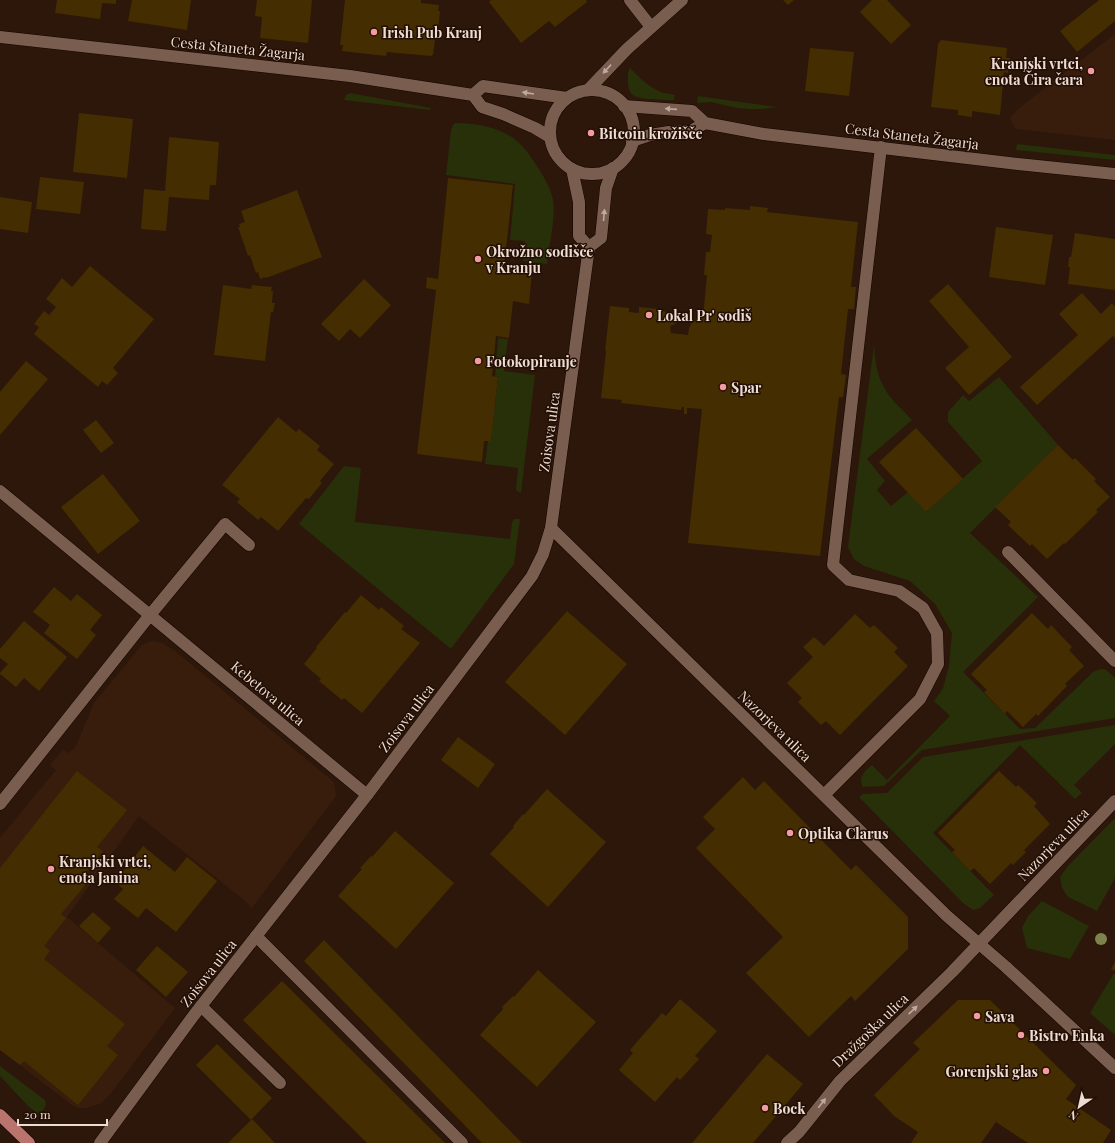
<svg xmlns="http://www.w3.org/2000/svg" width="1115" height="1143" viewBox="0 0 1115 1143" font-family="'Playfair Display',serif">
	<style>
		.built { fill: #381d0c }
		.green { fill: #273008 }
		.building { fill: #442d00 }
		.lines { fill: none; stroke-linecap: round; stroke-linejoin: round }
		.minor-casing { stroke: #140300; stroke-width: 13 }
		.major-casing { stroke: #140300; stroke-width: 13 }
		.minor { stroke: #795e50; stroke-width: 12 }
		.major { stroke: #ba746e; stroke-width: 12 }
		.tree { fill: #7e834e }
		.oneway { fill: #beaa9f }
		.poi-dot { fill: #f49aa1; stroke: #220e03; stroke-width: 1.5 }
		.labels { text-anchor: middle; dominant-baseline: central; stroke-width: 3; stroke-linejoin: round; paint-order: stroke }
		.poi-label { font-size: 14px; font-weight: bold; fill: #ecdcd4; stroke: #220e03; text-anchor: start }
		.street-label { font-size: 14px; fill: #ecdcd4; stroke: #220e03 }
	</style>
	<rect width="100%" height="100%" fill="#2c170a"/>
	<g class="built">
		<polygon points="1115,34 1115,140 1015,129 1010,118 1019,108"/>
		<polygon points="152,641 162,643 175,651 334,782 336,796 252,908 244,900 139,816 67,917 175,1008 109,1096 101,1103 93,1106 85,1108 78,1108 72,1105 0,1050 0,838 56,770 50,765 63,750 69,753 76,746 94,703 142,645"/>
	</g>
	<g class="green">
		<path d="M630,68c15,15 23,24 45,27l-1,5c-8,0 -35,0 -41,-5 -4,-2 -4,-7 -5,-11 0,-6 -1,-11 2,-16z"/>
		<polygon points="350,93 431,108 430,110 344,100 346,95"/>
		<polygon points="698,96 777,107 763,109 749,109 737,108 711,102 697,103"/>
		<path d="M455,123c23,0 52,5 68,24 6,6 11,15 16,22 6,10 12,20 14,31 3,18 -4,45 -6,64l-24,-3 2,-20 -15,-1 5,-56 -69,-9 5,-45 2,-5z"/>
		<polygon points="1017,144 1115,155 1115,160 1016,150"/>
		<polygon points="498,338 508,339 504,371 535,375 521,493 517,491 516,489 518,468 485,464 488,441 491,441 498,377 495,376"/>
		<path d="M874,345c1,12 2,25 7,36 6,16 20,27 31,39l-45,39 18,22 -8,9 14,16 17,-14 18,20 56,-51 -34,-39v-10l15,-17 6,6 30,-24 59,68 -88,88 68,64 -75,75 57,57 15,-1 58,-56c12,-6 13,-3 22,6v40l-193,32 -38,36 -22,1 -1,-9 4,-7 7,-6 15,15 63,-64 -16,-15 9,-13 6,-22 3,-33 -17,-29 -25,-23 -46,-15 -10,-7 -6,-12z"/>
		<polygon points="344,466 361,468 355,522 510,539 512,523 514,519 520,519 514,564 451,649 299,524"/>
		<polygon points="1115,725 1115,744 1074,785 1082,793 1075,799 1020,745 933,833 994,895 980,908 973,910 963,903 859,797 863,794 887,793 923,757"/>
		<polygon points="1115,818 1115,878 1097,911 1068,897 1062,888 1060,877 1067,867"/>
		<polygon points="1042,901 1089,926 1070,959 1027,948 1022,928 1028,916"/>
		<polygon points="1114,973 1115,974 1115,1035 1090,1013"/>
		<polygon points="0,1066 13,1076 45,1100 46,1105 40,1115 29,1107 0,1076"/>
	</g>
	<g class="building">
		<polygon points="57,0 116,0 116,4 102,3 100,19 55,13"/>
		<polygon points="132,0 191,0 187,30 128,21"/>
		<polygon points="257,0 312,0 308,43 260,38 262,17 255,16"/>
		<polygon points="345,0 421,0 421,3 439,5 438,11 440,11 438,32 436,32 433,55 432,55 431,56 387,52 386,56 342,51 343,45 340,45"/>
		<polygon points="491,0 586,0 587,2 555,27 549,21 521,43 489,2"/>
		<polygon points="783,0 794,0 788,5"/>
		<polygon points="872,0 887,0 911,25 891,44 860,12"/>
		<polygon points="1099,0 1115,0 1115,21 1077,52 1060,31"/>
		<polygon points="941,40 1007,48 1006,58 1010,58 1008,73 1004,72 1000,115 972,111 972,117 958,115 958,110 931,107 938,44"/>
		<polygon points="810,48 854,52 849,96 805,91"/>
		<polygon points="79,113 133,119 127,178 73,172"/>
		<polygon points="169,137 219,142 216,185 210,185 209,200 169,197 166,231 141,229 144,189 165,191"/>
		<polygon points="40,177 84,182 80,214 36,209"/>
		<polygon points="448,178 513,185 504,267 532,271 529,304 513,301 509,338 496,336 492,376 498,377 491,441 484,441 482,462 417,454 436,290 426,288 427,277 438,279"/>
		<polygon points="297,190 322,257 266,278 266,277 260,279 258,272 256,273 250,255 248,256 238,227 240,227 239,224 245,222 241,211"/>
		<polygon points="0,197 32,202 28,233 0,229"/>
		<polygon points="750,206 768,208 767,212 858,222 851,287 856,287 854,309 848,309 841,374 846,375 843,397 839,397 820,556 688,543 702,409 687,408 687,414 684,414 684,407 682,407 681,410 621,403 622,400 601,398 606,351 605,351 610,306 629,308 629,312 639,313 639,307 659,309 670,314 674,318 677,323 670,326 671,333 688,335 689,328 691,324 697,318 703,317 707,275 704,275 706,252 710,252 712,235 706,234 708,209 725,210 725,208 750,210"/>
		<polygon points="996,227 1053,235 1045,285 989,277"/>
		<polygon points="1075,233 1115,239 1115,290 1068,284 1070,267 1068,267 1069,257 1071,257"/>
		<polygon points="90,266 154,319 113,368 118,373 107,385 102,381 98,387 34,334 39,327 34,324 44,311 49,315 56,307 46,299 62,278 72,287"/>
		<polygon points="364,279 391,305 360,338 350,329 339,341 321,324"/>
		<polygon points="948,284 1012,357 969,395 945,368 969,347 929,301"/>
		<polygon points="223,285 251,289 252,285 272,287 271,291 273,291 272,303 275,303 273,312 271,312 265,361 214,355"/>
		<polygon points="1082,293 1101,314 1112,303 1115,307 1115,339 1113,336 1037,405 1020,387 1078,335 1059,314"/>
		<polygon points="26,361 48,379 0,435 0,392"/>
		<polygon points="278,417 296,432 299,429 320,446 317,450 334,464 320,481 322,483 309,499 306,498 278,531 261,517 258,520 237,502 240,499 222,485"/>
		<polygon points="96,420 114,443 101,453 83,430"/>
		<polygon points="916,428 963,479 926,512 879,462"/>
		<polygon points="1058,445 1073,460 1075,458 1096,479 1094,481 1110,497 1096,510 1098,512 1065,544 1064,543 1047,559 1032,544 1030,546 1008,525 1011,522 995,507"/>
		<polygon points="103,474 140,521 98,554 61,507"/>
		<polygon points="54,587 71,601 77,594 102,615 90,630 96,635 77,659 44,633 50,625 33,612"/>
		<polygon points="361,595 379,610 381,607 404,626 401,629 420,643 362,713 344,698 342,700 319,681 321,679 304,664 317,648 316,647 345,612 346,613"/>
		<polygon points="567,611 627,664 565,735 505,682"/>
		<polygon points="1032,613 1048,629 1051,625 1072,647 1069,650 1084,666 1065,684 1067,686 1038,716 1036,714 1023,727 1007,711 1005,714 984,692 987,690 971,674"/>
		<polygon points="855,614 870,628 874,625 898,648 894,652 908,666 840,735 826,721 821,725 798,702 802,698 787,683 813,657 803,647 814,637 824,646"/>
		<polygon points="24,621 67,657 39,691 24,678 16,687 0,674 0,673 8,664 0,658 0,649"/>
		<polygon points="458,737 495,764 478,788 441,760"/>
		<polygon points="77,771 127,810 97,847 103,851 81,878 87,883 61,914 66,918 44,946 50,951 44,959 125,1024 107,1046 118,1055 78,1105 24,1061 20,1065 0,1050 0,868"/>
		<polygon points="999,771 1016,787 1018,785 1037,803 1034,806 1050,824 1024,850 1026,852 1013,865 1011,863 990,884 974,868 970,871 952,852 955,850 938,833"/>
		<polygon points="743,777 755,790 764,781 851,870 856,865 908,917 908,949 855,1001 851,996 809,1037 746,973 783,937 696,848 715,829 703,817"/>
		<polygon points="547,789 606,842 548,907 490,854 514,827 513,826 523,814 524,815"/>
		<polygon points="395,831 454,883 396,949 338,896 362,869 360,868 371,856 372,857"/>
		<polygon points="143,846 175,872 187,857 217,881 176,932 146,908 138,918 114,899 123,889 115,882"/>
		<polygon points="93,912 111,928 98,943 79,926"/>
		<polygon points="324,940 522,1143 482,1143 304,961"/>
		<polygon points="157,946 188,972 166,997 136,970"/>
		<polygon points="1115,962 1115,971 1111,969"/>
		<polygon points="538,970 596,1022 537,1087 480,1035 503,1009 502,1007 513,996 514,997"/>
		<polygon points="282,981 445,1143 367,1143 243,1020"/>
		<polygon points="680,999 717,1031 695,1056 699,1059 680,1080 677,1077 655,1102 619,1070 633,1053 630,1050 662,1013 666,1016"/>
		<polygon points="958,1000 990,1000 1076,1085 1066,1099 1111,1130 1103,1143 1028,1143 996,1122 981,1143 911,1143 918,1132 894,1116 874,1095 920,1049 913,1043"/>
		<polygon points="217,1044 272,1098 251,1120 196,1065"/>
		<polygon points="767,1054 803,1084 753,1143 692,1143"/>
		<polygon points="252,1119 275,1143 228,1143"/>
	</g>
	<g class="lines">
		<defs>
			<g id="minor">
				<polyline points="630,0 651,27"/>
				<polyline points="0,37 350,76 473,95 482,107 503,114 535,128 550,137"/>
				<polyline points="588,90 627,49 682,0"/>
				<circle cx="592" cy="132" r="42"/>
				<polyline points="473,95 483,86 567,98"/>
				<polyline points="624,106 692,111 705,123 764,134 1018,164 1115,174"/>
				<polyline points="632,141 650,135 669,132 691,131 705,123"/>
				<polyline points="572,169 579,202 579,236 589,247"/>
				<polyline points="0,491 367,795"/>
				<polyline points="551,528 947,916 1006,967 1115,1068"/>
				<polyline points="1008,552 1115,661"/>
				<polyline points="824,795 920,699 938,664 937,633 923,608 899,591 849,580 833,565 881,147"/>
				<polyline points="0,804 150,615 225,524 249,545"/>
				<polyline points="256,936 462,1143"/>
				<polyline points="201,1006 280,1083"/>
				<polyline points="100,1143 194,1015 367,795 532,576 543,554 551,528 589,247 601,238 606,188 613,168"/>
				<polyline points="787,1143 799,1132 840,1081 952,972 1115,801"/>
			</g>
			<polyline id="major" points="0,1115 29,1143"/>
		</defs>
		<use href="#minor" class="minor-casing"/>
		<use href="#major" class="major-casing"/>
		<use href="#minor" class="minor"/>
		<use href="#major" class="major"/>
	</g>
	<circle class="tree" cx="1101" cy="939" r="6"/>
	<defs><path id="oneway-solid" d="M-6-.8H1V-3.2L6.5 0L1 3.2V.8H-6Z"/></defs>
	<g class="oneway">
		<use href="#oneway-solid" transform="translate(607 69) rotate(133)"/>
		<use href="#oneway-solid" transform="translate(528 93) rotate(-171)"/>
		<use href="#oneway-solid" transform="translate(671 109) rotate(-176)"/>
		<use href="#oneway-solid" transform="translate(604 215) rotate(-85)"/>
		<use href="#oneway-solid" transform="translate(913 1010) rotate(-44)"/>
		<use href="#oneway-solid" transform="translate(822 1103) rotate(-52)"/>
	</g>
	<g class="poi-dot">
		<circle cx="374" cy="32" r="4"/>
		<circle cx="1091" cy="71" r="4"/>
		<circle cx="591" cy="133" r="4"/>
		<circle cx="478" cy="259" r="4"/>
		<circle cx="649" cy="315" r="4"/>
		<circle cx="478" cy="361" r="4"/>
		<circle cx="723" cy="387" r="4"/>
		<circle cx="790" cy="833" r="4"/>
		<circle cx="51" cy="869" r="4"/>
		<circle cx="977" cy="1016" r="4"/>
		<circle cx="1021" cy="1035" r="4"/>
		<circle cx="1046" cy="1071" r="4"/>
		<circle cx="765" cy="1108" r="4"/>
	</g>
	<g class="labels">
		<g class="poi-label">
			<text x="382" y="32">Irish Pub Kranj</text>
			<text x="1083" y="63" text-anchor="end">Kranjski vrtci,<tspan x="1083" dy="16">enota Čira čara</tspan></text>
			<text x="599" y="133">Bitcoin krožišče</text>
			<text x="486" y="251">Okrožno sodišče<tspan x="486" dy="16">v Kranju</tspan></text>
			<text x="657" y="315">Lokal Pr' sodiš</text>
			<text x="486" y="361">Fotokopiranje</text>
			<text x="731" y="387">Spar</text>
			<text x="798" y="833">Optika Clarus</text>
			<text x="59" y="861">Kranjski vrtci,<tspan x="59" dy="16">enota Janina</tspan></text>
			<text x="985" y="1016">Sava</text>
			<text x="1029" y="1035">Bistro Enka</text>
			<text x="1038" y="1071" text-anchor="end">Gorenjski glas</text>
			<text x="773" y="1108">Bock</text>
		</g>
		<g class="street-label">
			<text transform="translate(238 48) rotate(6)">Cesta Staneta Žagarja</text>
			<text transform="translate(912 136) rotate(7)">Cesta Staneta Žagarja</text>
			<text transform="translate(549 432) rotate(-82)">Zoisova ulica</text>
			<text transform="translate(268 693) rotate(40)">Kebetova ulica</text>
			<text transform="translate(406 718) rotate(-53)">Zoisova ulica</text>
			<text transform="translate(775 726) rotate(44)">Nazorjeva ulica</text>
			<text transform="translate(1053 844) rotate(-46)">Nazorjeva ulica</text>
			<text transform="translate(208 973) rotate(-52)">Zoisova ulica</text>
			<text transform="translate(870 1030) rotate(-44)">Dražgoška ulica</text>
		</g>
	</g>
	<g transform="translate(1079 1107) rotate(214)" stroke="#220e03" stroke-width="3" paint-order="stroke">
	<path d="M0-3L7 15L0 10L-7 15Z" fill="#ecdcd4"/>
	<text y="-6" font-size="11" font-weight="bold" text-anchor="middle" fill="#ecdcd4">N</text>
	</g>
	<path d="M18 1119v6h89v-6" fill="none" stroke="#ecdcd4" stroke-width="2"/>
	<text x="24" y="1119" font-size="12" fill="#ecdcd4" stroke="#220e03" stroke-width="3" paint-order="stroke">20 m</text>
</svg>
